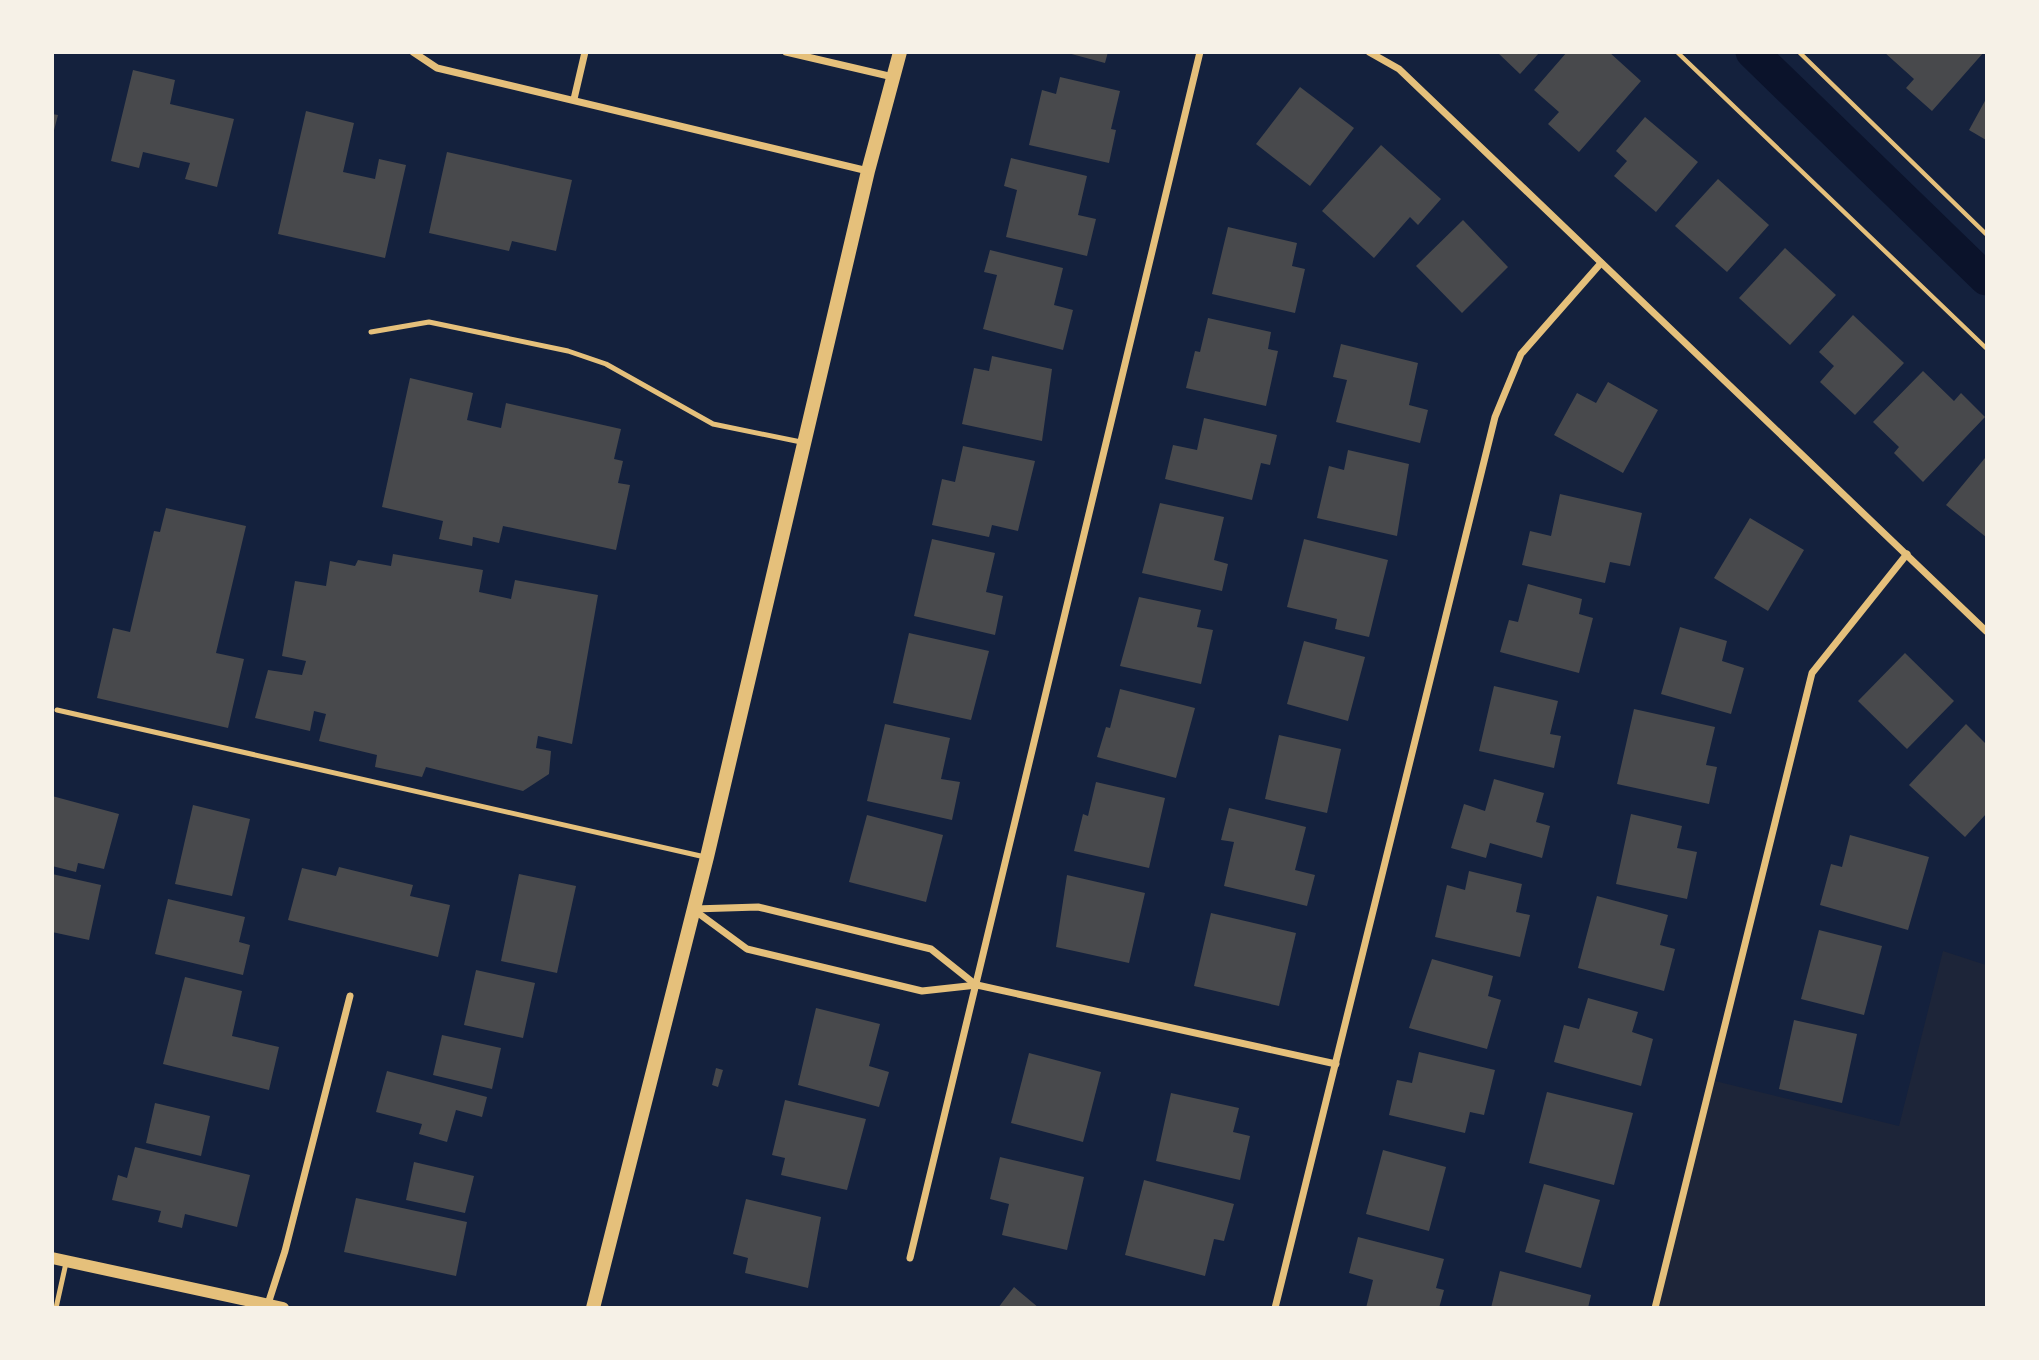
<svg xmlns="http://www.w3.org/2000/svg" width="2039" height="1360" viewBox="0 0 2039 1360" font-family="Roboto,sans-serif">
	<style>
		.green { fill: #1d2539 }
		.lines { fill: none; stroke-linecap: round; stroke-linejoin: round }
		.canal { stroke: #0b132b; stroke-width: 33 }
		.building { fill: #48494c }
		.path { stroke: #e5c07b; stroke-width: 4.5 }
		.service { stroke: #e5c07b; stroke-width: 5 }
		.minor { stroke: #e5c07b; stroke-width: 7 }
		.tertiary { stroke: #e5c07b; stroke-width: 12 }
		.secondary { stroke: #e5c07b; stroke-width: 14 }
	</style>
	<rect width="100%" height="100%" fill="#14213d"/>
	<polygon class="green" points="1943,951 1986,965 1986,1307 1655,1308 1711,1080 1899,1126"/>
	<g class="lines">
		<polyline class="canal" points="1752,52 1986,279"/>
	</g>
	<g class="building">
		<polygon points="1064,52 1108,52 1105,63"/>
		<polygon points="1497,52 1540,52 1520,74"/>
		<polygon points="1567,52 1609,52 1641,81 1579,152 1548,124 1559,112 1534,90"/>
		<polygon points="1884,52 1984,52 1932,111 1906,88 1914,79"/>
		<polygon points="133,70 175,80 170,104 234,119 217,187 185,179 190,163 143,152 139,168 111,161"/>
		<polygon points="1060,77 1120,91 1111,129 1116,130 1109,163 1029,145 1042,90 1056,94"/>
		<polygon points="1300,87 1354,128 1310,186 1256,144"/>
		<polygon points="1986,99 1986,140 1969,130"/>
		<polygon points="306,111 354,123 343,172 375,179 379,159 406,165 385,258 278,234"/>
		<polygon points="52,114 58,115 53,134 52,134"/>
		<polygon points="1645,117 1698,162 1656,212 1614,176 1627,161 1616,151"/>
		<polygon points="1381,145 1441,199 1418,225 1410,217 1374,258 1322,211"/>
		<polygon points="447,152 572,180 556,251 512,241 509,251 429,233"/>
		<polygon points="1011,158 1087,176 1078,215 1096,219 1087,256 1006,237 1017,190 1004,186"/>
		<polygon points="1718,179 1769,225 1727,272 1675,226"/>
		<polygon points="1463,220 1508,267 1462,313 1416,266"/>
		<polygon points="1228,227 1297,243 1292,266 1305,269 1295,313 1212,294"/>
		<polygon points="1785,248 1836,295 1790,345 1739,298"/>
		<polygon points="990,250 1063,268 1054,305 1073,310 1063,350 983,329 997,275 984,272"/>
		<polygon points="1853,315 1904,363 1855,415 1820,382 1834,366 1819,352"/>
		<polygon points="1208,318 1271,332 1268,349 1278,351 1266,406 1186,388 1195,351 1200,352"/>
		<polygon points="1341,344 1418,363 1409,405 1428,410 1420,443 1336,422 1347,380 1333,377"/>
		<polygon points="992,356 1052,369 1042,441 962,424 974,368 989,371"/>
		<polygon points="1923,371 1954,401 1961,393 1985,417 1923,482 1894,453 1899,447 1873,422"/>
		<polygon points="410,378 473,393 467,420 501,428 506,403 621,429 614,459 623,461 618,483 630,485 616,550 503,526 499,543 473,537 472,546 439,539 443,521 382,507"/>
		<polygon points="1608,382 1658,410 1623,473 1554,435 1577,393 1596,403"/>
		<polygon points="1204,418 1277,435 1270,465 1261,463 1252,500 1165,479 1173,445 1197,450"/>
		<polygon points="963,446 1035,461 1018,531 992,525 989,537 932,525 942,479 955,482"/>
		<polygon points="1348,450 1409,464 1397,536 1317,518 1329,466 1344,470"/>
		<polygon points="1985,458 1986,459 1986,537 1946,505"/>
		<polygon points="1560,494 1642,513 1630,566 1610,562 1605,583 1522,565 1530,531 1551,536"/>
		<polygon points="1160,503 1224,517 1214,560 1228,564 1222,591 1142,573"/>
		<polygon points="166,508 246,526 216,653 244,659 228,728 97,698 113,628 130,632 154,531 160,532"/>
		<polygon points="1750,518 1804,550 1768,611 1714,578"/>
		<polygon points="932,539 995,553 986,592 1003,596 995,635 914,616"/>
		<polygon points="1304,539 1388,560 1369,637 1335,629 1337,619 1287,607"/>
		<polygon points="393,554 483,570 479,592 511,599 515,580 598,595 572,744 538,736 536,748 551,751 549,774 523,791 426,767 422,777 375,767 377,755 319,741 326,714 314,711 310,731 255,718 268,670 302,675 306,661 282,656 295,581 326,586 330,561 355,566 358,560 391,566"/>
		<polygon points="1528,584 1582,599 1579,614 1593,618 1579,673 1500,652 1509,620 1518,622"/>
		<polygon points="1139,597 1201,610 1197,627 1213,630 1201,684 1120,666"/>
		<polygon points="1680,627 1727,641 1722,661 1744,668 1731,714 1661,694"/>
		<polygon points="909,633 989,651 971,720 893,703"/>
		<polygon points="1304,641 1365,657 1348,721 1287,704"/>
		<polygon points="1905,653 1954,701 1907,749 1858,701"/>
		<polygon points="1494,686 1558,701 1550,734 1561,736 1554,768 1479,751"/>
		<polygon points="1120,689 1195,708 1176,778 1097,757 1106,727 1110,728"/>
		<polygon points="1634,709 1715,727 1706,765 1717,767 1709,804 1617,784"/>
		<polygon points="885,724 950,738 941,779 960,782 952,820 867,801"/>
		<polygon points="1966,724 1986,744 1986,814 1965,837 1909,785"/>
		<polygon points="1279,735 1341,749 1327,813 1265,799"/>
		<polygon points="1494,779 1544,793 1536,822 1550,826 1542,858 1490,843 1486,858 1451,848 1464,804 1485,811"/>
		<polygon points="1096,782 1165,798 1149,868 1074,851 1083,814 1088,816"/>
		<polygon points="52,796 119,814 104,869 78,863 76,872 52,866"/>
		<polygon points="193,805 250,819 232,896 175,884"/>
		<polygon points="1229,808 1306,827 1295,870 1315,875 1307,906 1224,886 1234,842 1221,840"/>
		<polygon points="1631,814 1682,826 1677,848 1697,852 1687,899 1616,884"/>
		<polygon points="867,815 943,835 926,902 849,882"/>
		<polygon points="1850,835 1929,857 1908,930 1820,905 1831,864 1842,867"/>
		<polygon points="339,867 413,885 410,896 450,905 438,957 288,920 302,868 336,876"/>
		<polygon points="1469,871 1522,884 1516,912 1530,915 1520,957 1435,937 1447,885 1465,890"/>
		<polygon points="52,874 101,885 89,940 52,932"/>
		<polygon points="519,874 576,886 557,973 501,961"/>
		<polygon points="1067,875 1145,893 1129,963 1056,947"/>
		<polygon points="1597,896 1668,915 1660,945 1675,949 1664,991 1578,968"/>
		<polygon points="168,899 245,917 239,942 250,945 243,975 155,954"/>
		<polygon points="1211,913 1296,933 1279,1006 1194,986"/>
		<polygon points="1819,930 1882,946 1864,1015 1801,999"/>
		<polygon points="1432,959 1493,976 1488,996 1501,1000 1487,1049 1409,1028"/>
		<polygon points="476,970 535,983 523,1038 464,1025"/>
		<polygon points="185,977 242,991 232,1036 279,1047 269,1090 163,1064"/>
		<polygon points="1588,998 1638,1012 1632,1032 1653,1039 1641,1086 1554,1062 1564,1025 1579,1029"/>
		<polygon points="816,1008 880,1024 869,1066 889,1072 879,1107 798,1085"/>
		<polygon points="1794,1020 1857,1034 1842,1103 1779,1089"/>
		<polygon points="442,1035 501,1048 492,1089 433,1075"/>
		<polygon points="1419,1052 1495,1070 1484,1115 1470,1112 1465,1133 1389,1115 1397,1080 1412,1083"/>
		<polygon points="1029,1053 1101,1072 1083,1142 1011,1123"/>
		<polygon points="716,1068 723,1070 718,1087 712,1085"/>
		<polygon points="387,1071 487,1097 482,1117 456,1110 447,1142 419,1134 422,1124 376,1112"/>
		<polygon points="1547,1092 1633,1113 1614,1185 1529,1163"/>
		<polygon points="1171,1093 1239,1108 1233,1132 1250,1136 1240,1180 1156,1161"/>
		<polygon points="785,1100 866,1119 847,1190 781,1175 785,1158 772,1155"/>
		<polygon points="155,1103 210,1116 201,1156 146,1143"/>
		<polygon points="135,1147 250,1175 237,1227 185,1214 182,1228 158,1222 161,1211 112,1200 118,1175 127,1178"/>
		<polygon points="1383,1150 1446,1167 1429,1231 1366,1214"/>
		<polygon points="1000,1157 1084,1177 1067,1250 1002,1235 1009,1204 990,1199"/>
		<polygon points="414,1162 474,1176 465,1213 406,1200"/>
		<polygon points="1144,1180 1234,1204 1224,1241 1214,1239 1205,1276 1125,1255"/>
		<polygon points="1544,1184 1600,1200 1581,1268 1525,1252"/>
		<polygon points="356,1198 467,1222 456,1276 344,1252"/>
		<polygon points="746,1199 821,1217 808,1288 745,1273 748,1258 733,1254"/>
		<polygon points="1358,1237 1444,1259 1436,1288 1444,1290 1439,1308 1366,1308 1373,1280 1349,1273"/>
		<polygon points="1500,1271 1591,1295 1588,1308 1491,1308"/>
		<polygon points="1014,1287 1039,1308 998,1308"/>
	</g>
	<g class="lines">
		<g class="path">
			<polyline points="1677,52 1986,348"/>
			<polyline points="1799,52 1986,234"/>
		</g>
		<g class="service">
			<polyline points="371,332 429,322 568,351 606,364 713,424 801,442"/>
			<polyline points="57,710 705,857"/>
			<polyline points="56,1308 66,1263"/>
		</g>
		<g class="minor">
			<polyline points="413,52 437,68 868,171"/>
			<polyline points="786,52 893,77"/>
			<polyline points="1369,52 1399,69 1986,631"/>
			<polyline points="574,99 585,52"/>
			<polyline points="694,909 758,907 931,949 976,985"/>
			<polyline points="694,910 747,949 922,991 977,985 1336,1064"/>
			<polyline points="910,1258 1200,52"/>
			<polyline points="267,1307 285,1251 350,996"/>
			<polyline points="1275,1308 1495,417 1521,354 1601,263"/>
			<polyline points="1655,1308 1812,673 1907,554"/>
		</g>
		<polyline class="tertiary" points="52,1258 283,1308"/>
		<polyline class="secondary" points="593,1308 707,857 868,171 900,52"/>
	</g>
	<rect width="2039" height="1360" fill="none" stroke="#f6f1e7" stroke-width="108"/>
</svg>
